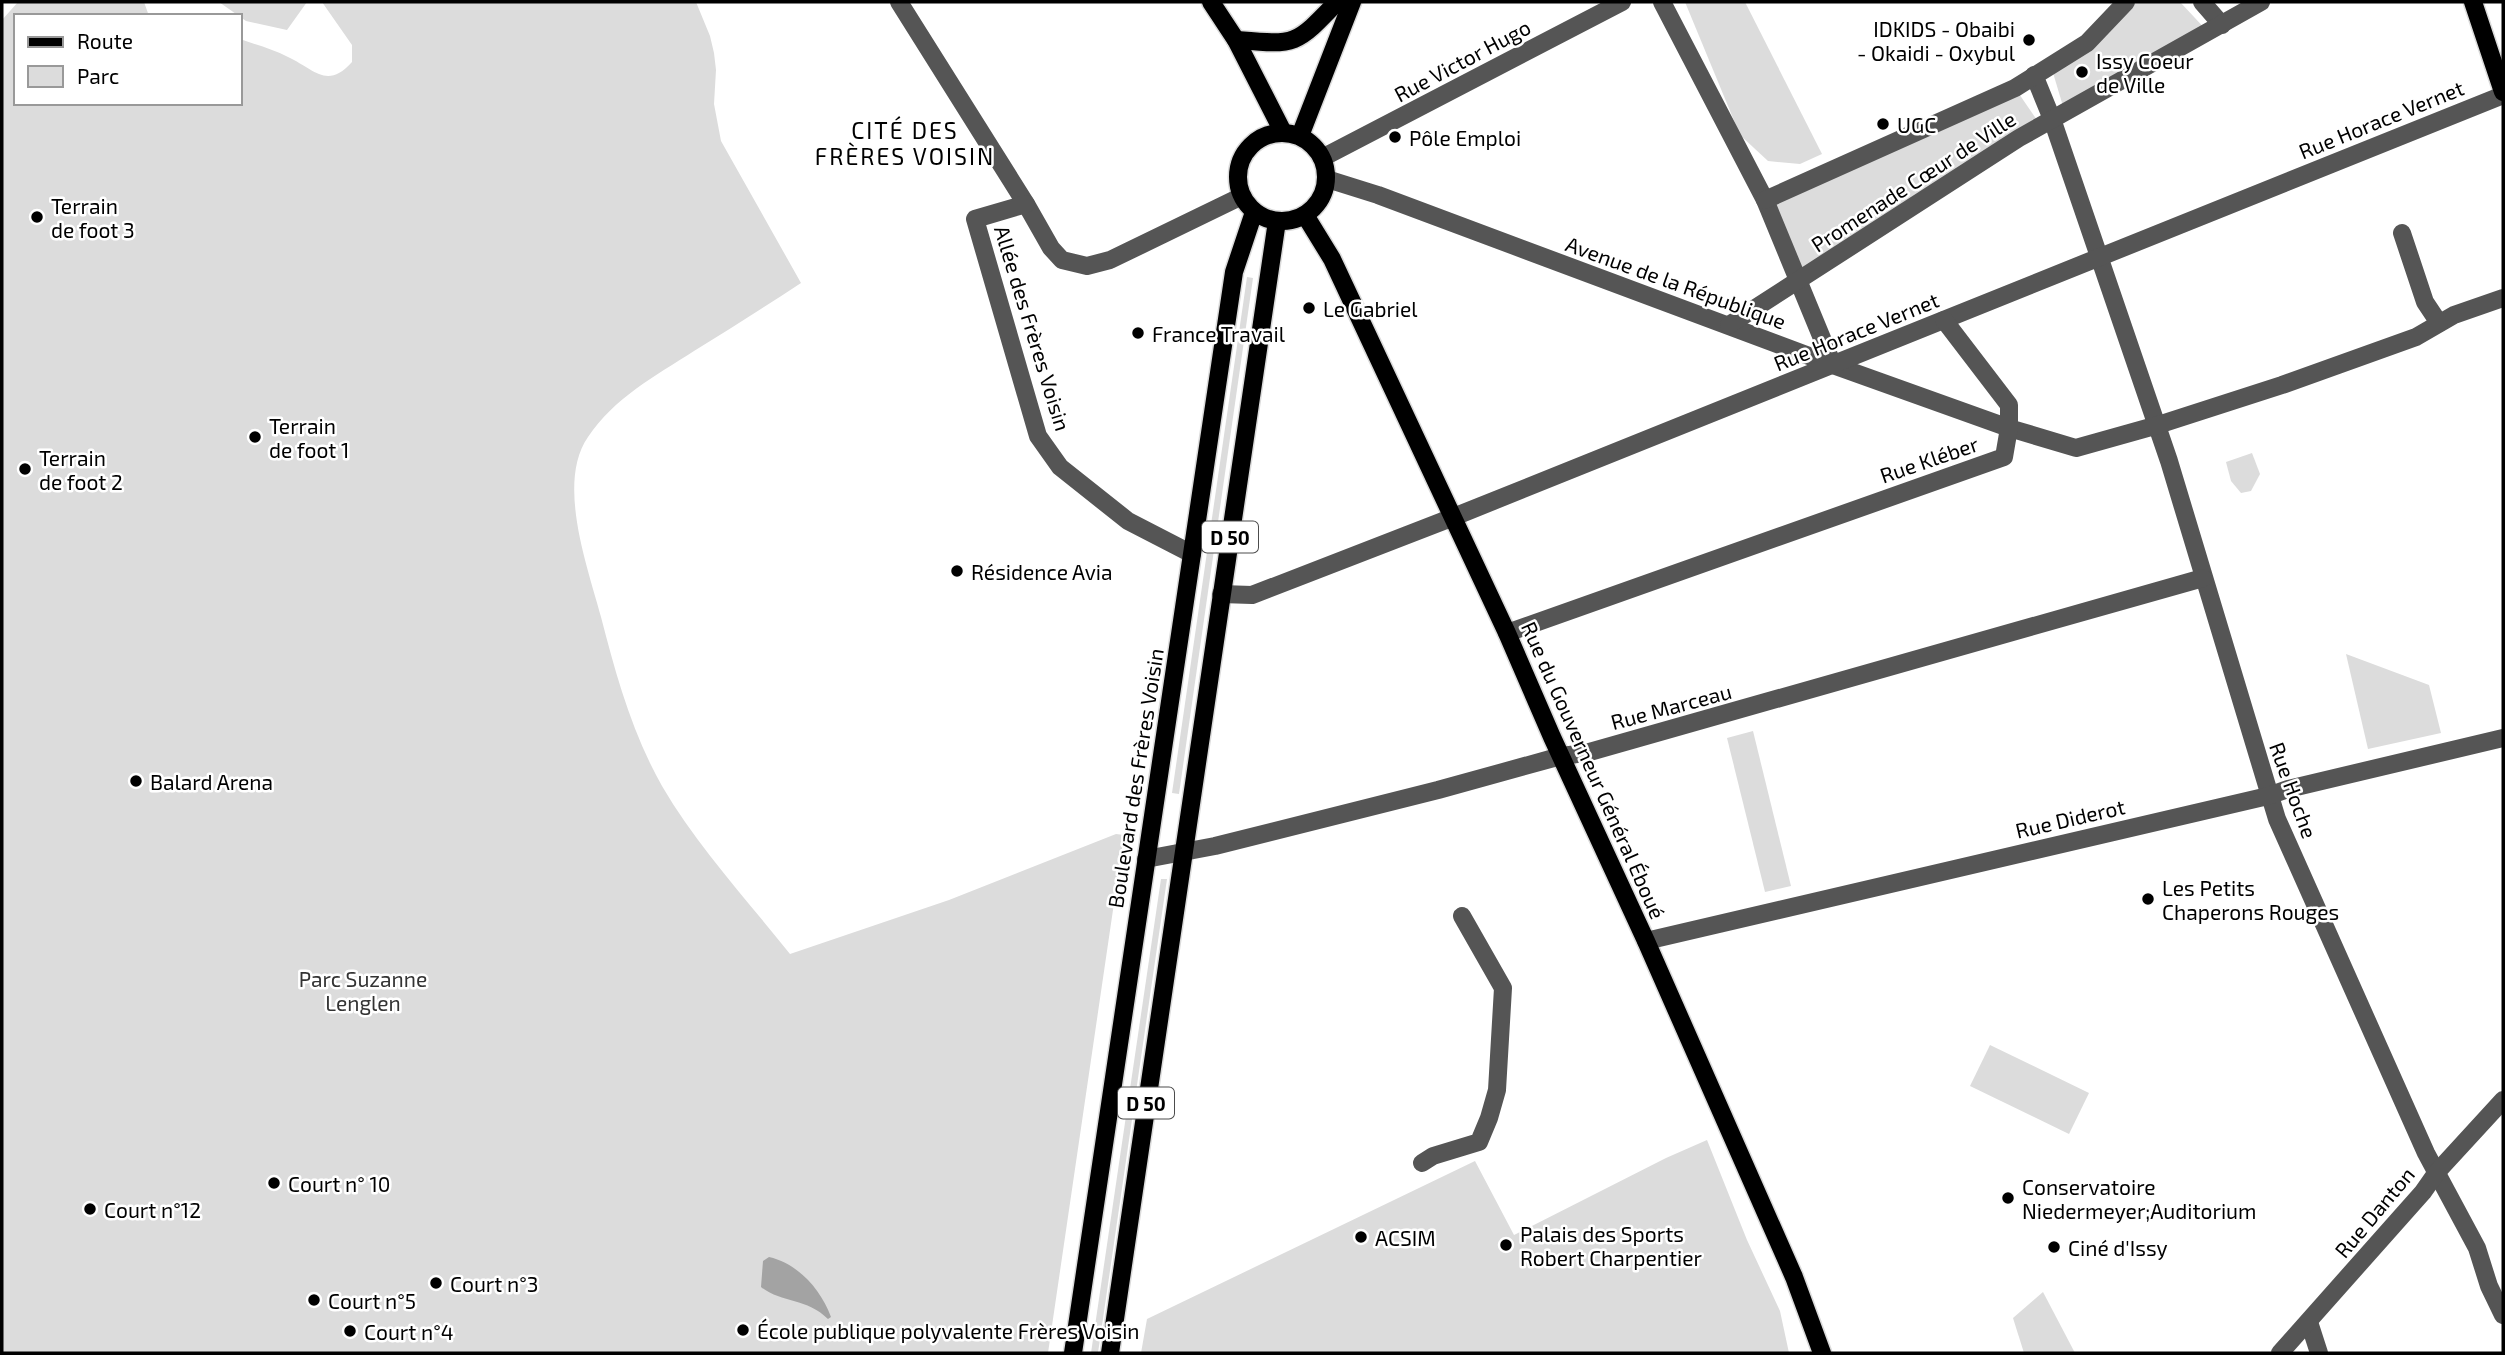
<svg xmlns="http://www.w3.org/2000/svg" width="2505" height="1355" viewBox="0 0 2505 1355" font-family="'Exo 2',sans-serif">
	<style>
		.green { fill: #dcdcdc }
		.water { fill: #a3a3a3 }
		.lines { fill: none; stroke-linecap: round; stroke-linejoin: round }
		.major-casing { stroke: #dbdbdb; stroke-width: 21 }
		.minor { stroke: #555; stroke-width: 18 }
		.major { stroke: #000; stroke-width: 18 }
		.poi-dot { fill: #000; stroke: #fff; stroke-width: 2.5 }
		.labels { text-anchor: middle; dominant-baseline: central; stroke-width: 5; stroke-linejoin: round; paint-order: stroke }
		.shield { fill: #fff; stroke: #4c4c4c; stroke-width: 2 }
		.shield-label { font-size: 19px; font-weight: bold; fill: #000 }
		.poi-label { font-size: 21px; fill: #000; stroke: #fff; text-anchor: start }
		.street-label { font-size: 21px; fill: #000; stroke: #fff }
		.park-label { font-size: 21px; fill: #333; stroke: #fff }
		.neighbourhood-label { font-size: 23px; letter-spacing: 2px; fill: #000; stroke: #fff }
	</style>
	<rect width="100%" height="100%" fill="#fff"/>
	<g class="green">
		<path d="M18,2h126l5,14h-133v87h224v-64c16,6 33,10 48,18 26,12 39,33 64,5v-17l-30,-43h374l14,34 4,17 2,17 -2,34 7,37 80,142c-35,23 -71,46 -107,68 -39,25 -80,47 -106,86 -32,46 0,131 13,180 15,58 31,116 61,169 35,60 85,114 128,168l159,-54 167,-66 8,1 -76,518h-1046v-1333z"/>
		<polygon points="219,2 307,2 287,30 246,21"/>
		<polygon points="1685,2 1745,2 1822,154 1800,164 1768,161 1740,135"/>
		<polygon points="2126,2 2180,2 2209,33 2065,113 2051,66"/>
		<polygon points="2015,88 2041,126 1799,281 1765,200"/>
		<polygon points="1247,277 1253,278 1179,794 1172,793"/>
		<polygon points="2252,453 2260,474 2251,491 2241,493 2231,481 2226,462"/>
		<polygon points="2346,654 2429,685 2441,733 2368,749"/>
		<polygon points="1753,731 1791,886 1765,892 1727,738"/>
		<polygon points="1161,879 1167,879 1098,1353 1091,1353"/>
		<polygon points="1990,1045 2089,1093 2069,1134 1970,1086"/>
		<polygon points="1707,1140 1747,1240 1780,1311 1789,1353 1141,1353 1147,1319 1475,1161 1514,1235 1666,1158"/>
		<polygon points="2043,1292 2075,1353 2024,1353 2013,1318"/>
	</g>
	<path class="water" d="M769,1257c30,7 52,33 62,60l-3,2c-21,-21 -47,-16 -67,-32l2,-26z"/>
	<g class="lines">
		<defs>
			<g id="major">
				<polyline points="1211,2 1236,40 1283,132"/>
				<polyline points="2473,2 2503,92"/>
				<path d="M1236,40c60,5 59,6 101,-38"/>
				<circle cx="1282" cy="177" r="44"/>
				<polyline points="1300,136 1352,2"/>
				<polyline points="1305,215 1332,259 1507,633 1552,737 1646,941 1794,1277 1822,1353"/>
				<polyline points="1073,1353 1234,272 1254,212"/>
				<polyline points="1110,1353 1277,221"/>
			</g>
		</defs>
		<use href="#major" class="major-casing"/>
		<g class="minor">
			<polyline points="899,2 1026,204 1051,248 1062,260 1087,266 1110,260 1242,196"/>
			<polyline points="1662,2 1765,200 1833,365"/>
			<polyline points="2202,2 2222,25"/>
			<polyline points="2034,75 2052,119 2169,461 2277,819 2426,1153 2477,1248 2489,1286 2503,1315"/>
			<polyline points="1322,158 1622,2"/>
			<polyline points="1327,179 1378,195 1833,365 2009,428 2076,448 2158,425 2282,385 2416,337 2454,315 2503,298"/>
			<polyline points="1765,200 2015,88 2087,43 2126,2"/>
			<polyline points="1026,204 975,219 1038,436 1060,467 1128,521 1192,554"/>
			<polyline points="2402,233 2425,302 2439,323"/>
			<polyline points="1729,325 2019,138 2261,2"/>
			<polyline points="1221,594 1252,595 1451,518 2503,95"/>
			<polyline points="1507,633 2004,457 2009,428 2009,405 1944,320"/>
			<polyline points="1146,859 1215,846 1438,790 1561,756 1586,753 2203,578"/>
			<polyline points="1646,941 2268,796 2288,789 2503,738"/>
			<polyline points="1422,1163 1433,1156 1479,1142 1489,1118 1497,1090 1503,988 1462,916"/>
			<polyline points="2309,1322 2319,1353"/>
			<polyline points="2280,1353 2423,1192 2437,1172 2503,1100"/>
		</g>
		<use href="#major" class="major"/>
	</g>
	<g class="poi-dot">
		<circle cx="2029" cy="40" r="7"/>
		<circle cx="2082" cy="72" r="7"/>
		<circle cx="1883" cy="124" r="7"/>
		<circle cx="1395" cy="137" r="7"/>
		<circle cx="37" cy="217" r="7"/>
		<circle cx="1309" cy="308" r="7"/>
		<circle cx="1138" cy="333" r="7"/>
		<circle cx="255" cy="437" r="7"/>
		<circle cx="25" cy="469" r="7"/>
		<circle cx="957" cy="571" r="7"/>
		<circle cx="136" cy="781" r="7"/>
		<circle cx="2148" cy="899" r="7"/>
		<circle cx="274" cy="1183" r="7"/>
		<circle cx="2008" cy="1198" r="7"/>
		<circle cx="90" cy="1209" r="7"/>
		<circle cx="1361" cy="1237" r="7"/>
		<circle cx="1506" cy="1245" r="7"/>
		<circle cx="2054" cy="1247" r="7"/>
		<circle cx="436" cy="1283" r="7"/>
		<circle cx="314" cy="1300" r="7"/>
		<circle cx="743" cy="1330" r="7"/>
		<circle cx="350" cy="1331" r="7"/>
	</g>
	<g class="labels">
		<g class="shield">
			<rect x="1202" y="521.5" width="56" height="31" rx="5"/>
			<rect x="1118" y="1087.5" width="56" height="31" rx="5"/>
		</g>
		<g class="shield-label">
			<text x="1230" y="537">D 50</text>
			<text x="1146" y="1103">D 50</text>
		</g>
		<g class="poi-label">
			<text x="2015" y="28" text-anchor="end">IDKIDS - Obaibi<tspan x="2015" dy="24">- Okaidi - Oxybul</tspan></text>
			<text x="2096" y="60">Issy Coeur<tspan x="2096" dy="24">de Ville</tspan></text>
			<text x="1897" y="124">UGC</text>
			<text x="1409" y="137">Pôle Emploi</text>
			<text x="51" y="205">Terrain<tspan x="51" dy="24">de foot 3</tspan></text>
			<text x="1323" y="308">Le Gabriel</text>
			<text x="1152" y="333">France Travail</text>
			<text x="269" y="425">Terrain<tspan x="269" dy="24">de foot 1</tspan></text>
			<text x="39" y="457">Terrain<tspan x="39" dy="24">de foot 2</tspan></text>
			<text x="971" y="571">Résidence Avia</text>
			<text x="150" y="781">Balard Arena</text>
			<text x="2162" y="887">Les Petits<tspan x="2162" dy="24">Chaperons Rouges</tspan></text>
			<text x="288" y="1183">Court n° 10</text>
			<text x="2022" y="1186">Conservatoire<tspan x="2022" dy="24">Niedermeyer;Auditorium</tspan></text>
			<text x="104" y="1209">Court n°12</text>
			<text x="1520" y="1233">Palais des Sports<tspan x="1520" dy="24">Robert Charpentier</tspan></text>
			<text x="1375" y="1237">ACSIM</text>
			<text x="2068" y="1247">Ciné d'Issy</text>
			<text x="450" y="1283">Court n°3</text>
			<text x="328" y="1300">Court n°5</text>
			<text x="757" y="1330">École publique polyvalente Frères Voisin</text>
			<text x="364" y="1331">Court n°4</text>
		</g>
		<g class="street-label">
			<text transform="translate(1462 60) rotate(-28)">Rue Victor Hugo</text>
			<text transform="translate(2381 119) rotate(-22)">Rue Horace Vernet</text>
			<text transform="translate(1913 181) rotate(-33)">Promenade Cœur de Ville</text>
			<text transform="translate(1676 282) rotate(20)">Avenue de la République</text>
			<text transform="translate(1033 328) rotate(73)">Allée des Frères Voisin</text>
			<text transform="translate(1856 331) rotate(-22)">Rue Horace Vernet</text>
			<text transform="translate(1929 459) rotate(-19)">Rue Kléber</text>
			<text transform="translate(1671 706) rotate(-15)">Rue Marceau</text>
			<text transform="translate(1594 770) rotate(66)">Rue du Gouverneur Général Éboué</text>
			<text transform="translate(1135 778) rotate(-81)">Boulevard des Frères Voisin</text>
			<text transform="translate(2294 790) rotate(70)">Rue Hoche</text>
			<text transform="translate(2070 818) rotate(-13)">Rue Diderot</text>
			<text transform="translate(2374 1212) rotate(-50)">Rue Danton</text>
		</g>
		<g class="park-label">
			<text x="363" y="978">Parc Suzanne<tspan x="363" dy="24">Lenglen</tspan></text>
		</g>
		<g class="neighbourhood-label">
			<text x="905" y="130">CITÉ DES<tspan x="905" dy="26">FRÈRES VOISIN</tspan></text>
		</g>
	</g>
	<rect width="2505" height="1355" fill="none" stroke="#000000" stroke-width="7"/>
	<rect x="14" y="14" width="228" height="91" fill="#ffffff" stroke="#999999" stroke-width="2"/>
	<rect x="28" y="37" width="35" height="10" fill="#000000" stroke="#999999" stroke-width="2"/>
	<text x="77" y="49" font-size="21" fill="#000000">Route</text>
	<rect x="28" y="66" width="35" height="21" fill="#dcdcdc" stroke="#999999" stroke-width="2"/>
	<text x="77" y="84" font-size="21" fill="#000000">Parc</text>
</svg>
